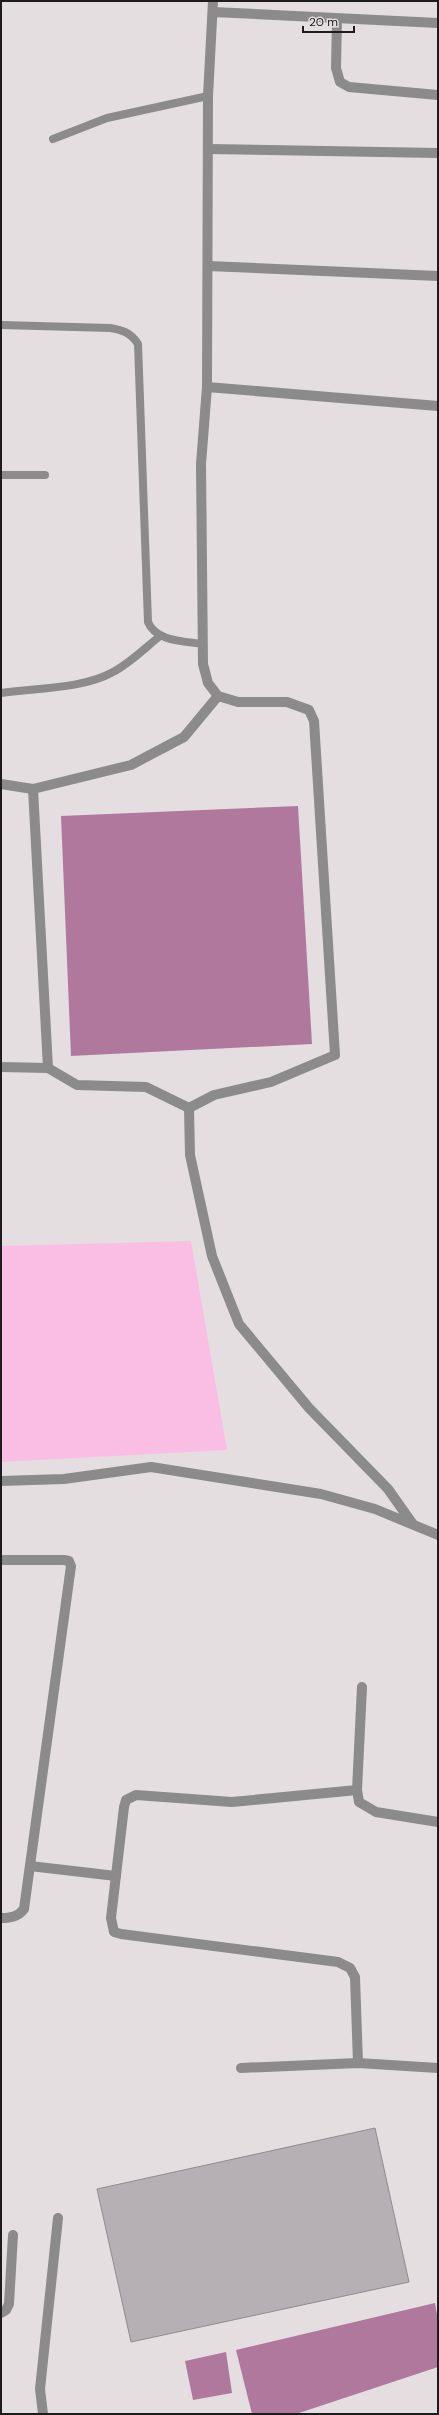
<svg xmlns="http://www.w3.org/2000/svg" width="439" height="2415" viewBox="0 0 439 2415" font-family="'DM Sans',sans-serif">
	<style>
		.green { fill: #fabee4 }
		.water { fill: #b0789d }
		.building { fill: #b6b0b4; stroke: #908b8e }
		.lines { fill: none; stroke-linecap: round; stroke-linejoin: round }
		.lane { stroke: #8c8a8b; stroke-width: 8 }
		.street { stroke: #8c8a8b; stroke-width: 10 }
	</style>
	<rect width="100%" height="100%" fill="#e4dee1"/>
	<polygon class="green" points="191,1241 227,1450 1,1462 1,1246"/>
	<g class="water">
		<polygon points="298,806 312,1044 71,1056 61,816"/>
		<polygon points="435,2303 438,2321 438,2367 296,2414 252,2414 236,2350"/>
		<polygon points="226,2352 232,2393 193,2400 185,2361"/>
	</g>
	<polygon class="building" points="375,2128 409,2282 131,2342 97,2189"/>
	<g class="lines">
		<g class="lane">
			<polyline points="53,139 107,118 208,96"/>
			<path d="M1,325l109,3c13,2 21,5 28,16l10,278c8,20 37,19 55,22"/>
			<polyline points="1,475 45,475"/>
			<path d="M1,693c34,-5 82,-4 112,-21 17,-9 32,-24 47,-36"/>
		</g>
		<g class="street">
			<polyline points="213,1 208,96 207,387 201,464 203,664 208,683 218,696 238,702 287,702 309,710 314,721 335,1055 271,1082 214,1095 189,1108 190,1155 212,1256 239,1324 309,1408 388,1489 412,1523"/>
			<polyline points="213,12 438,23"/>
			<polyline points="337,19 336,68 340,82 349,87 438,95"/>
			<polyline points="209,149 438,153"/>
			<polyline points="208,266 438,276"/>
			<polyline points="207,387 438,406"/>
			<polyline points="1,784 33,789 131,765 184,737 218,696"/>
			<polyline points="33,789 48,1068 77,1085 146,1087 189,1108"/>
			<polyline points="1,1067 48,1068"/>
			<polyline points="1,1481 64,1479 151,1467 321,1494 375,1509 438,1535"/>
			<path d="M1,1560h63l5,1 2,5 -47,343c-6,8 -14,9 -23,9"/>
			<polyline points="362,1687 357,1790 359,1802 376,1812 438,1822"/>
			<polyline points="357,1790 232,1802 136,1795 126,1800 124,1807 111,1918 114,1932 121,1934 338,1962 350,1968 355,1977 358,2063"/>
			<polyline points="30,1866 116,1876"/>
			<polyline points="241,2068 358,2063 438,2068"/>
			<polyline points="1,2313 6,2310 9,2304 13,2235"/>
			<polyline points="43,2414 40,2389 58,2218"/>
		</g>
	</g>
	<rect width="439" height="2415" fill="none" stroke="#1d1b1d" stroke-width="4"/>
	<path d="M303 26v6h51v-6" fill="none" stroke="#1d1b1d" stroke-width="2"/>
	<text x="309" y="26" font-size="12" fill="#1d1b1d" stroke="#e4dee1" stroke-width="3" paint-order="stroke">20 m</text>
</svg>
